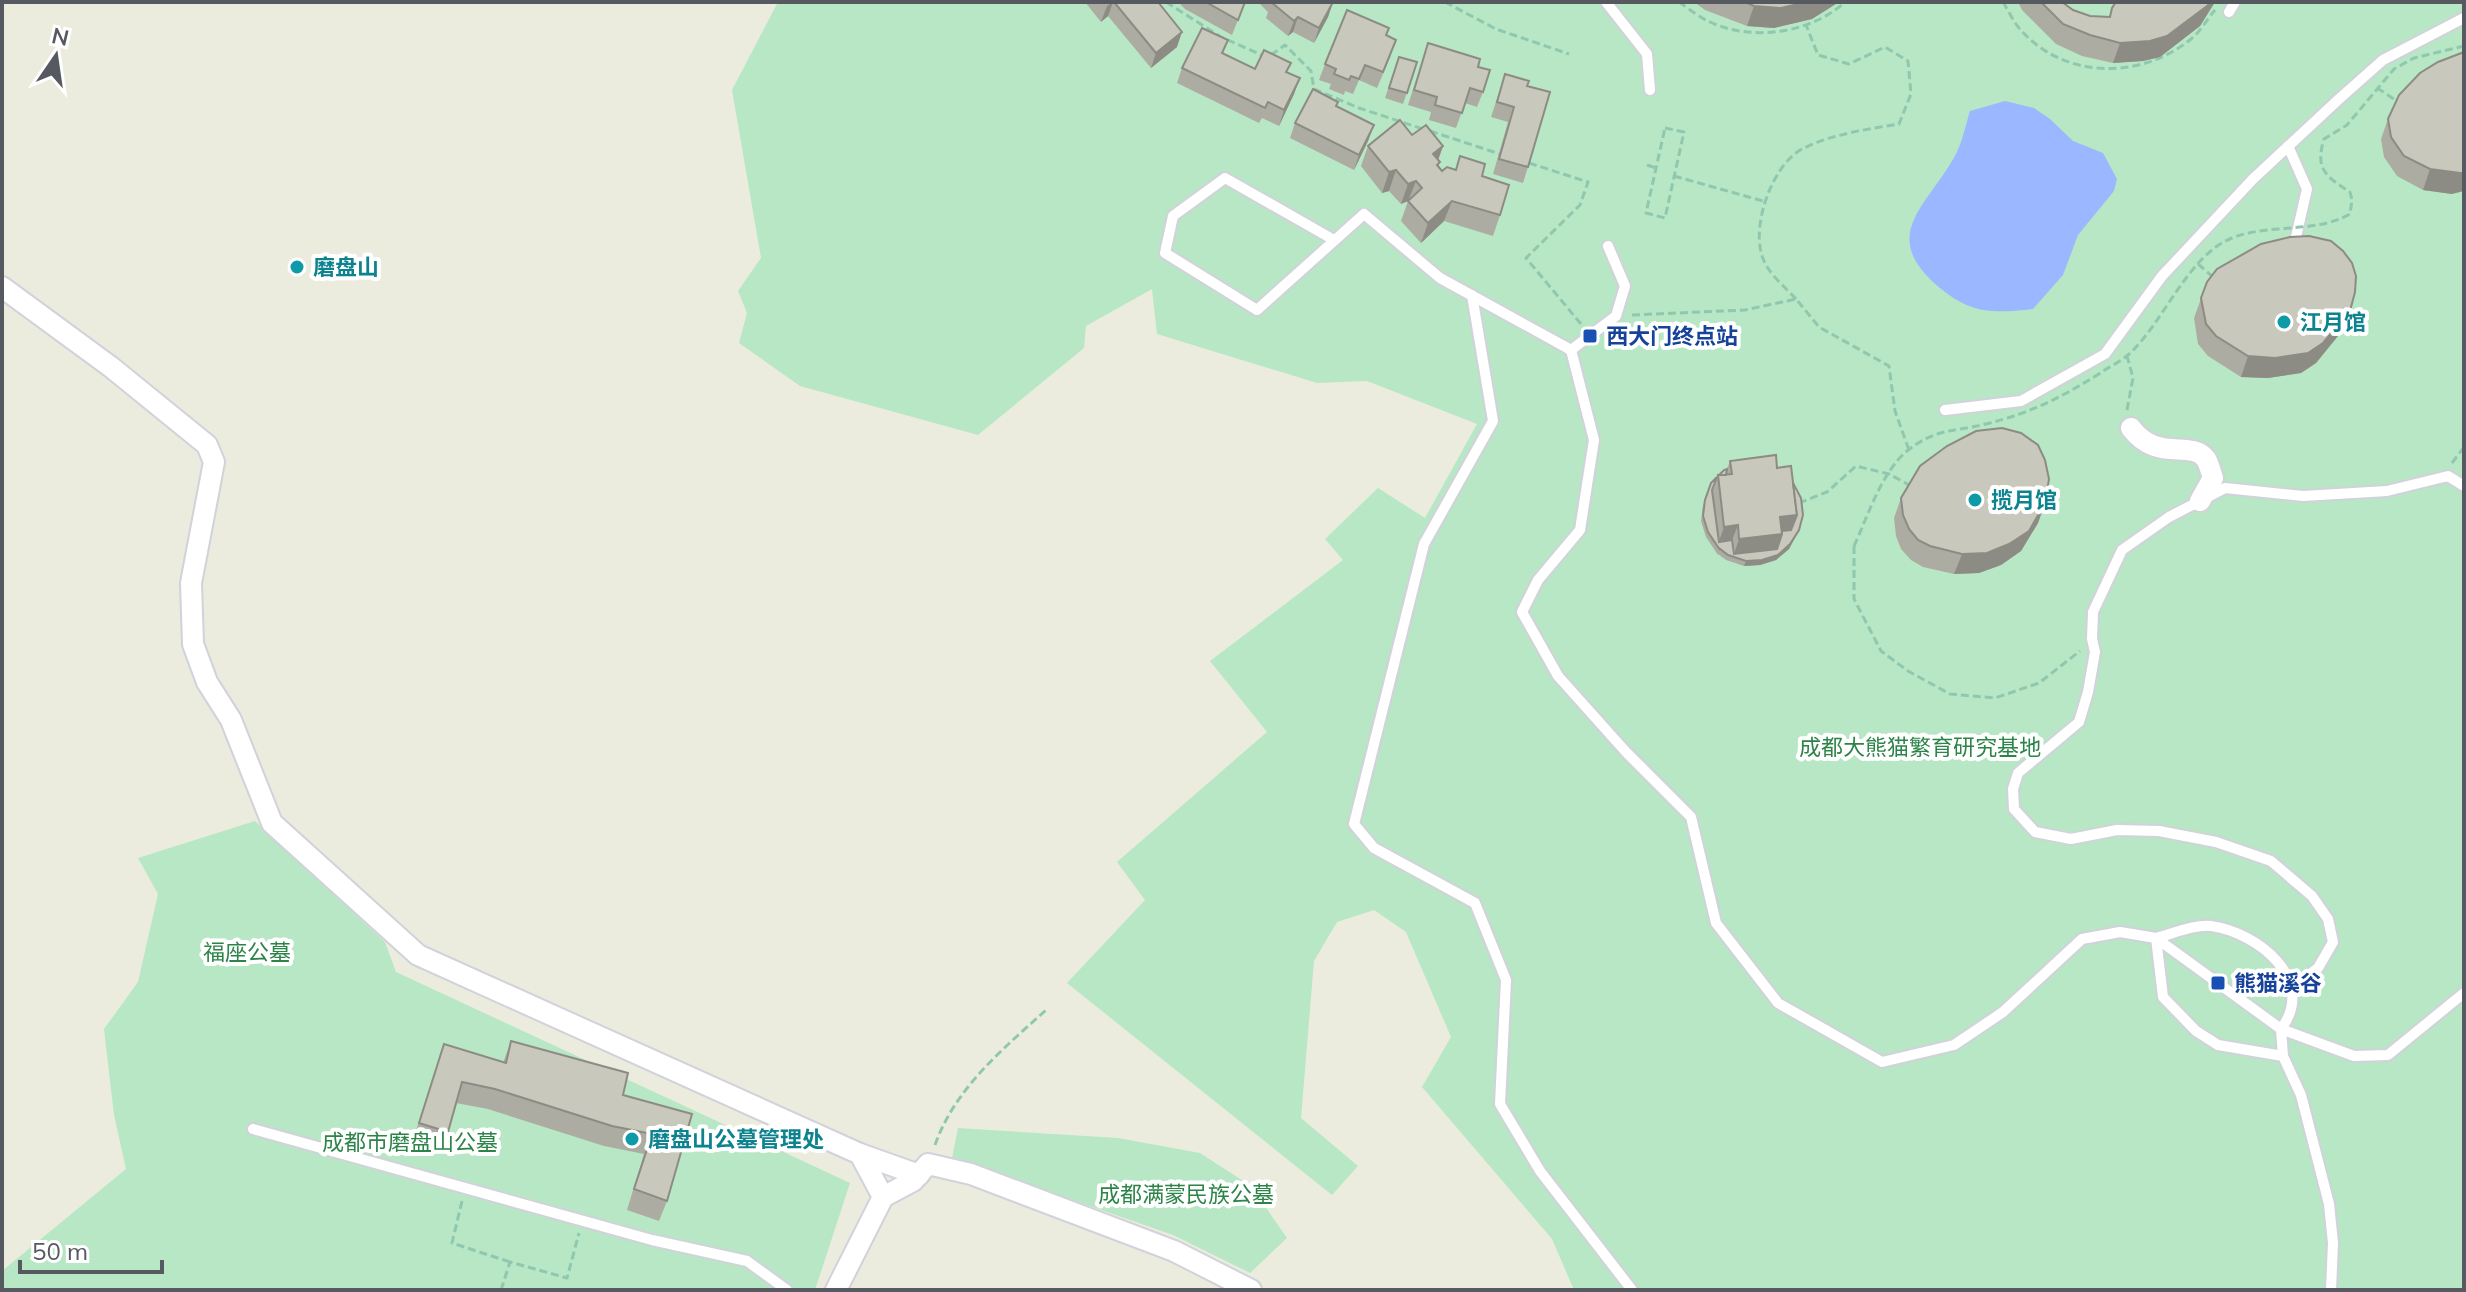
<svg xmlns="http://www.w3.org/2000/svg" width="2466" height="1292" viewBox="0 0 2466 1292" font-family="Mulish,'Noto Sans SC',sans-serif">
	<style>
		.green { fill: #b7e7c4 }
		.water { fill: #9bb7ff }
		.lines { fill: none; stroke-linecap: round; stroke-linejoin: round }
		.lane-casing { stroke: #d1d2da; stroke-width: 14 }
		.street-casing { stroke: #d1d2da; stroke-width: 24 }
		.path { stroke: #90c8af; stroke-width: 3; stroke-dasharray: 8 4; stroke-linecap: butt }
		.lane { stroke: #fff; stroke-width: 10 }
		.street { stroke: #fff; stroke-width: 20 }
		.path-bridge { stroke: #90c8af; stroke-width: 3; stroke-dasharray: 8 4; stroke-linecap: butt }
		.wall { fill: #adaca3 }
		.shaded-wall { fill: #8d8c84 }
		.building { fill: #c9c8bd; stroke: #8d8c84; stroke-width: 2 }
		.culture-dot { fill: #0f9aa8; stroke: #fff; stroke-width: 3 }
		.transit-dot { fill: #1a4fb4; stroke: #fff; stroke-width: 3 }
		.labels { text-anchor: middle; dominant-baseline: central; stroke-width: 8; stroke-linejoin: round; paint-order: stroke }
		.culture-label { font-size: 22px; font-weight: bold; fill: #0d838f; stroke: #fff; text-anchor: start }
		.transit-label { font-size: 22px; font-weight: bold; fill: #164399; stroke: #fff; text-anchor: start }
		.park-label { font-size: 22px; fill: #2c8449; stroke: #fff }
	</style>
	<rect width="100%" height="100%" fill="#ebecde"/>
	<g class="green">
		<polygon points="778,2 2464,2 2464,1290 1574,1290 1552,1239 1422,1087 1451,1037 1406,932 1374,910 1337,922 1314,961 1301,1118 1358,1166 1332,1195 1067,983 1145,900 1117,862 1267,732 1210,661 1343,560 1325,539 1378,488 1425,518 1477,424 1367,381 1317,383 1157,334 1152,289 1086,326 1084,348 978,435 800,386 739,343 747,313 738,291 761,258 732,90"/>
		<polygon points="255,821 385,942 396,972 850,1183 815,1290 2,1290 2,1271 126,1169 114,1115 104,1029 138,982 158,894 138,858"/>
		<polygon points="958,1128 1118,1138 1200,1153 1251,1186 1287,1238 1250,1273 1173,1235 952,1158"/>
	</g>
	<path class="water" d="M2005,101l29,7 16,11 23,22 30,12 14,26 -3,12 -36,44 -15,40 -30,34c-39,4 -60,6 -93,-21 -65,-54 -10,-83 17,-136 6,-13 9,-28 13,-41z"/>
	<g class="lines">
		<defs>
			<g id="lane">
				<polyline points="1606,2 1647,54 1650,90"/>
				<polyline points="2229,12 2235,2"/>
				<polyline points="2288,146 2307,189 2296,237"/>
				<polyline points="1334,240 1225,178 1173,216 1165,253 1257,310 1364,214 1440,278 1571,350"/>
				<polyline points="1608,246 1625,286 1616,316 1571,350 1594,440 1580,530 1538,580 1522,612 1558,676 1626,752 1691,817 1716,923 1778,1003 1882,1062 1954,1045 2003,1012 2082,939 2120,932 2156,938 2281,1029 2354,1056 2388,1055 2464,993"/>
				<polyline points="1472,295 1493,421 1424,544 1354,824 1374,848 1475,903 1506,980 1500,1104 1540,1171 1632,1290"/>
				<polyline points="1945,410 2021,401 2105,354 2162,276 2253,179 2339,99 2383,60 2464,18"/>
				<polyline points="2293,987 2318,968 2333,942 2328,919 2312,896 2271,861 2216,842 2159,831 2117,830 2071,839 2035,832 2014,809 2013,789 2018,773 2079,722 2088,692 2095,652 2092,639 2093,612 2122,550 2169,517 2225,488 2303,496 2387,491 2448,476 2464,486"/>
				<path d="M2283,1056l-65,-11 -22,-14 -33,-34 -7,-59c16,-4 39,-14 55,-12 46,6 107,54 70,103l2,27 18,39 28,109 4,39 -2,47"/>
				<polyline points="253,1129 652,1240 747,1261 787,1290"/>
			</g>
			<g id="street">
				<polyline points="2,287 111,367 207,445 214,462 191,583 193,644 207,682 231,720 272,823 418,955 860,1154 883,1197 836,1290"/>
				<path d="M2131,428c26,35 60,11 75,31 3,5 5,13 7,19l-13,23"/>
				<polyline points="860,1154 919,1175"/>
				<polyline points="883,1197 913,1181 928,1164 971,1174 1174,1251 1251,1290"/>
			</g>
		</defs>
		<use href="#lane" class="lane-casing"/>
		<use href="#street" class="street-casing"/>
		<g class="path">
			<polyline points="1166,2 1221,37 1264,56"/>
			<polyline points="1445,2 1496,29 1569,54"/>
			<path d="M1679,2c10,7 20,15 31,20 43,20 101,11 135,-20"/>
			<path d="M2003,2c5,8 10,19 16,26 44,52 122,52 172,11 10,-8 16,-20 24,-29"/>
			<polyline points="1271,55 1285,45 1311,71 1314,89 1359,108 1423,129"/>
			<polyline points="2377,88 2397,101"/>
			<polygon points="1665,128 1684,132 1665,218 1646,213"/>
			<polyline points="1430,131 1503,155"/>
			<polyline points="1529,163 1588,182 1580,205 1526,258 1581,324"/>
			<polyline points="1647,165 1656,168"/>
			<polyline points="1674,176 1763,201"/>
			<polyline points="2198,264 2213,277"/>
			<path d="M1796,299c-10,-11 -26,-24 -32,-38 -15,-32 8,-98 40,-113 29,-14 64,-19 95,-24l12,-30 -3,-33 -23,-14 -36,17 -31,-9 -12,-30"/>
			<polyline points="1632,315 1745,310 1796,299 1819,327 1889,366 1895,411 1909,450"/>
			<polyline points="2127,410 2133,378 2127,356"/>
			<polyline points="2452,463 2464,447"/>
			<polyline points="1799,503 1827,492 1856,466 1889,474 1911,486"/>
			<polyline points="1854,546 1854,599 1881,651 1908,671 1950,694 1995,698 2039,683 2080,651"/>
			<path d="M935,1145c20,-57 68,-96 111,-135"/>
			<polyline points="462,1201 452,1243 510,1262"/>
			<polyline points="501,1290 510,1262 567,1278 579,1233"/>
		</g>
		<use href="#lane" class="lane"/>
		<use href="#street" class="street"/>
		<path class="path-bridge" d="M1854,546c14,-30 27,-73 53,-95 29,-23 46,-19 79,-27 45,-11 78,-28 116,-52 8,-6 18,-10 26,-17 35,-31 60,-100 104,-117 38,-15 83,-4 118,-24l2,-14 -2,-8c-25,-16 -35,-23 -26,-53l23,-14 47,-56 20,-11 50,-12"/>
	</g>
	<g class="wall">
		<polygon points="1085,2 1158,2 1177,47 1151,68 1108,16 1101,22"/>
		<polygon points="1178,2 1245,2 1232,35 1185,9"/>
		<polygon points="1258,2 1333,2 1328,17 1314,43 1293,32 1288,36 1266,18 1268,12"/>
		<polygon points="1694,2 1839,2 1812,19 1774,28 1747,26 1705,10"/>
		<polygon points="2018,2 2062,2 2073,10 2090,16 2109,17 2112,8 2116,2 2215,2 2200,26 2160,57 2143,61 2113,63 2082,56 2056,44 2022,10"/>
		<polygon points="1386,35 1391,55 1377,88 1359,80 1353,94 1345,91 1344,95 1329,89 1331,84 1319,80 1325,64"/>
		<polygon points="1228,40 1223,53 1255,69 1287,72 1294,94 1279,126 1262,118 1259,123 1177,83 1182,68"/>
		<polygon points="1428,43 1483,92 1477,107 1465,103 1456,128 1429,120 1431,112 1408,105"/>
		<polygon points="1399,57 1417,62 1403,104 1385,98"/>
		<polygon points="1505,74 1527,86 1528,167 1523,183 1493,174 1508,122 1491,117"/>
		<polygon points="1336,106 1374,125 1368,141 1354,170 1290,138 1295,123"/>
		<polygon points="2388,119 2452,194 2423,190 2397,176 2384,157 2381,139"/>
		<polygon points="1412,135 1443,146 1438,160 1440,162 1438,167 1442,171 1456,170 1460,156 1482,176 1500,215 1493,236 1444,221 1421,243 1401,221 1408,201 1401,204 1389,191 1382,193 1361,166 1368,146"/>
		<polygon points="2207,282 2350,311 2342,331 2316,363 2301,373 2268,378 2241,377 2208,356 2198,344 2194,318"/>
		<polygon points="1730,461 1777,468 1799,530 1789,549 1776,560 1760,565 1744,566 1726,560 1718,554 1718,555 1706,537 1701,521 1703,505 1711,483 1718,475 1727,469"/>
		<polygon points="1901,498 2045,503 2038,523 2021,551 2001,565 1979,573 1954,574 1923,567 1911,560 1901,549 1896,536 1894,518"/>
		<polygon points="511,1041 623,1095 692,1114 667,1201 659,1221 627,1210 644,1154 604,1146 488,1109 456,1103 440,1152 412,1143 444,1044 503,1063"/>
	</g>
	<g class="shaded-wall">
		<polygon points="1113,2 1108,16 1101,22 1107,6"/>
		<polygon points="1333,2 1328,17 1314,43 1319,28"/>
		<polygon points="1807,2 1839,2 1812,19 1774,28 1747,26 1754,6"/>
		<polygon points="2210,2 2215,2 2200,26 2160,57 2143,61 2113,63 2120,43"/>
		<polygon points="1298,17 1293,32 1288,36 1294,21"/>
		<polygon points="1182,32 1177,47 1151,68 1156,53"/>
		<polygon points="1300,78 1294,94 1279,126 1284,110"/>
		<polygon points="1374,125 1368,141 1354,170 1359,155"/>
		<polygon points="1443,146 1436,166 1433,154"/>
		<polygon points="2430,169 2464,173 2464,191 2452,194 2423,190"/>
		<polygon points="1396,170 1389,191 1382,193 1389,172"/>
		<polygon points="1416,181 1408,201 1401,204 1408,184"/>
		<polygon points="1452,201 1444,221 1421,243 1428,223"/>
		<polygon points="2350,311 2342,331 2316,363 2301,373 2268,378 2241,377 2248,356"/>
		<polygon points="2045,503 2038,523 2021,551 2001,565 1979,573 1954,574 1962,554"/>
		<polygon points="1797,515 1790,535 1775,554 1733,557 1739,539 1780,517"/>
		<polygon points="1738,525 1730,545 1717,547 1724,527"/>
		<polygon points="1799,530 1789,549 1776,560 1760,565 1744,566 1746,561 1778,555"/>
	</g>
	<g class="building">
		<polygon points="1114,2 1158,2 1182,32 1156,53"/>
		<polygon points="1206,2 1245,2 1238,20"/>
		<polygon points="1271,2 1333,2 1319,28 1298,17 1294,21"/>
		<polygon points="1745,2 1807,2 1781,8 1754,6"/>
		<polygon points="2041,2 2062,2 2073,10 2090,16 2110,17 2112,8 2116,2 2210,2 2207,6 2167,36 2150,41 2120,43 2090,35 2063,24"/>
		<polygon points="1347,10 1389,28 1386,35 1396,40 1383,72 1365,65 1359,79 1351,76 1349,80 1334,74 1336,69 1325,64"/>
		<polygon points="1202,28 1228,40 1222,53 1255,69 1264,50 1291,63 1286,72 1300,78 1284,110 1268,102 1265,108 1182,68"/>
		<polygon points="1428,43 1480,59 1478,67 1490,70 1483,92 1470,88 1462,113 1435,105 1437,97 1414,90"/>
		<polygon points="2464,52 2464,173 2460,173 2430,169 2404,156 2391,137 2388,119 2399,95 2420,73 2438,62"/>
		<polygon points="1399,57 1417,62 1407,93 1389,88"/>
		<polygon points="1505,74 1529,81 1527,86 1550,92 1528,167 1499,159 1514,107 1497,102"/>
		<polygon points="1313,89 1338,102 1336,106 1374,125 1359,155 1295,123"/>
		<polygon points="1400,120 1412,135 1426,125 1443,146 1433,154 1440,162 1437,165 1442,171 1447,167 1456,170 1460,156 1485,164 1482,176 1509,185 1500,215 1452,201 1428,223 1408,201 1422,188 1416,181 1408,184 1396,170 1389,172 1368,146"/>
		<polygon points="2309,236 2331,241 2343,251 2352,263 2356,276 2355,292 2350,311 2323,343 2308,353 2275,358 2248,356 2216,336 2206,324 2201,298 2207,282 2217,269 2261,244 2290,237"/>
		<polygon points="2002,428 2021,433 2038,445 2045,460 2049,479 2045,503 2029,531 2009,544 1987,553 1962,554 1930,546 1918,540 1909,529 1903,515 1901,498 1920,466 1947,446 1976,431"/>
		<polygon points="1776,455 1777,468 1791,466 1797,515 1780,517 1782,534 1739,539 1738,525 1724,527 1718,475 1732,474 1730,461"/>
		<polygon points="1727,469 1726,475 1719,475 1724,470"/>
		<polygon points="1717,477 1712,490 1719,542 1732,540 1734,554 1777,549 1782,534 1782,531 1791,530 1797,515 1793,483 1801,498 1803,515 1799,530 1790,544 1778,555 1762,560 1746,561 1728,555 1719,548 1720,550 1708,532 1703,516 1705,500 1711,483"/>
		<polygon points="511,1041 628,1073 623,1095 692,1114 667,1201 634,1189 652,1134 612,1126 495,1089 462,1082 448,1132 419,1123 444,1044 506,1063"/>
	</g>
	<g class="culture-dot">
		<circle cx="297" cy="267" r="8"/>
		<circle cx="2284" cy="322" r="8"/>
		<circle cx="1975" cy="500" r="8"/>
		<circle cx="632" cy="1139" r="8"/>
	</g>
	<g class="transit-dot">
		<rect x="1582" y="328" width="16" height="16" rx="4"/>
		<rect x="2210" y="975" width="16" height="16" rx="4"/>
	</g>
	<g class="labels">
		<g class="culture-label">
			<text x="313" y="267">磨盘山</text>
			<text x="2300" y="322">江月馆</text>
			<text x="1991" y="500">揽月馆</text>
			<text x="648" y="1139">磨盘山公墓管理处</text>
		</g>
		<g class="transit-label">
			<text x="1606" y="336">西大门终点站</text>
			<text x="2234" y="983">熊猫溪谷</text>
		</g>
		<g class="park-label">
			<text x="1920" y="747">成都大熊猫繁育研究基地</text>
			<text x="247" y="952">福座公墓</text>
			<text x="410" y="1142">成都市磨盘山公墓</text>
			<text x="1186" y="1194">成都满蒙民族公墓</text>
		</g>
	</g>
	<rect width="2466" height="1292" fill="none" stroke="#575961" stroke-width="8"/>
	<g transform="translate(56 56) rotate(13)" stroke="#ffffff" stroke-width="6" paint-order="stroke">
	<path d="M0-6L14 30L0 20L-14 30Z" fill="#575961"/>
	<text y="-12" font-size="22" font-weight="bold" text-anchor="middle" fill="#575961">N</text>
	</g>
	<path d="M20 1260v12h142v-12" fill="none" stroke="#575961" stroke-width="4"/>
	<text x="32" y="1260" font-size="24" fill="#575961" stroke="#ffffff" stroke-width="6" paint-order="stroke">50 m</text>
</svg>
